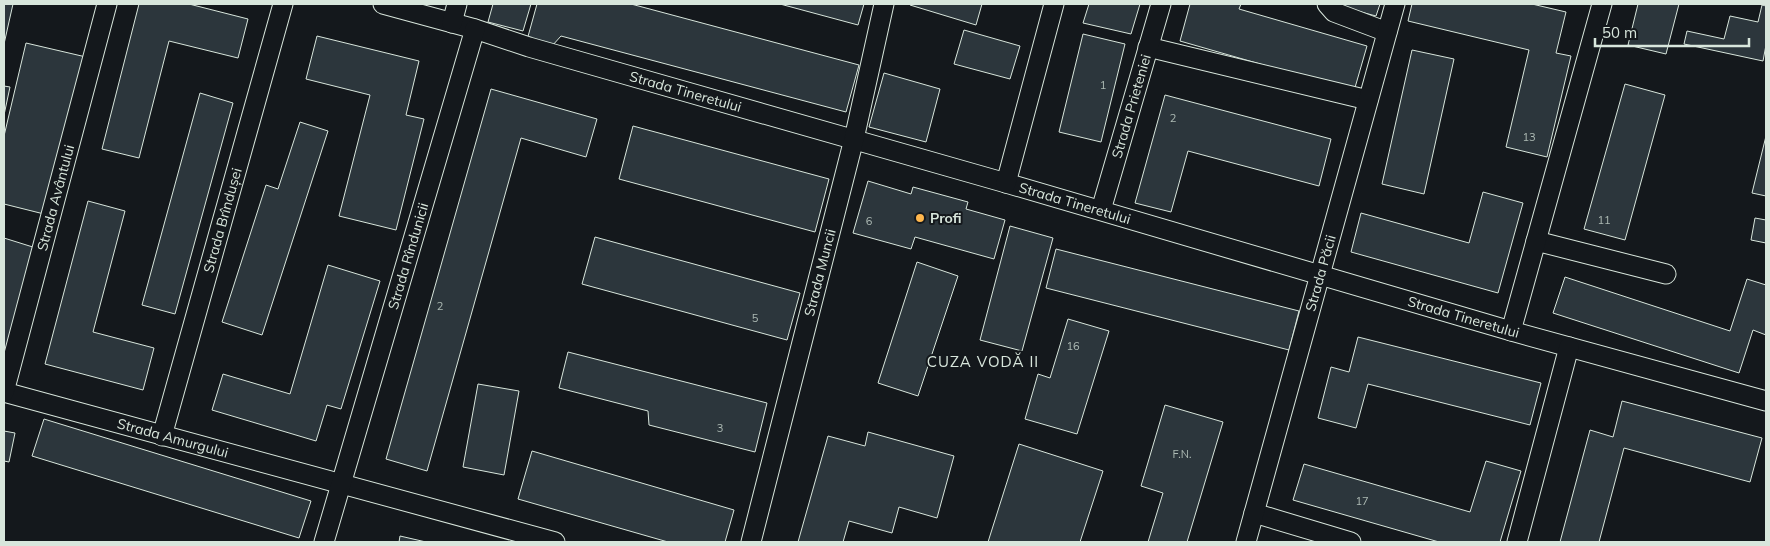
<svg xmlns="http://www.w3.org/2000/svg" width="1770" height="546" viewBox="0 0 1770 546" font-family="Mulish,sans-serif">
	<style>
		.building { fill: #2c363c; stroke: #d8e6dc }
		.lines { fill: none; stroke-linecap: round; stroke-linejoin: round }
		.street-casing { stroke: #d8e6dc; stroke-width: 21 }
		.street { stroke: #14181c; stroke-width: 19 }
		.poi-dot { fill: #ffb74d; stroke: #14181c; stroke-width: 2 }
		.labels { text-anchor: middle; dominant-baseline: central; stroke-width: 4; stroke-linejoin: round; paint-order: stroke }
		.number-label { font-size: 11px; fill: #adbab4 }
		.street-label { font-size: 14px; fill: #d8e6dc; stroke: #14181c }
		.poi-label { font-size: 14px; font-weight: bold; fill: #d8e6dc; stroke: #14181c; text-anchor: start }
		.neighbourhood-label { font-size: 15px; letter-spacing: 1px; fill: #d8e6dc; stroke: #14181c }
	</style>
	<rect width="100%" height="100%" fill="#14181c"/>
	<g class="building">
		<polygon points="4,4 13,4 4,44"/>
		<polygon points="139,4 189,4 248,19 238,58 169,41 139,158 102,149"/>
		<polygon points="493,4 531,4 523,31 488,22"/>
		<polygon points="537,4 631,4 859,65 846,112 561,36 552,46 527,40"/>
		<polygon points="780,4 864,4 858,25"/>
		<polygon points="910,4 982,4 976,25 910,5"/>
		<polygon points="1089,4 1140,4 1131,34 1083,23"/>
		<polygon points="1190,4 1241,4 1239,9 1367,46 1354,91 1180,41"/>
		<polygon points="1331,4 1380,4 1376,16"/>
		<polygon points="1412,4 1532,4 1566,12 1556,53 1571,56 1547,157 1506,147 1529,50 1408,21"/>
		<polygon points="1638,4 1679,4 1666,54 1628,45"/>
		<polygon points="1762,5 1766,6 1766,45 1763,61 1684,44 1687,31 1724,39 1730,16 1758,22"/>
		<polygon points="964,30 1020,46 1010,79 954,64"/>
		<polygon points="1083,34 1125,44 1101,142 1059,132"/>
		<polygon points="317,36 419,61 406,115 424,119 396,230 339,216 370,95 306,79"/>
		<polygon points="26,43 86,57 48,215 4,204 4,136"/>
		<polygon points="1412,50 1454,59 1424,194 1382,184"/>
		<polygon points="884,73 940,89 926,142 869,127"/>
		<polygon points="1625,84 1665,95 1625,240 1584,229"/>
		<polygon points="4,86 10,87 4,115"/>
		<polygon points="491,89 597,119 586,157 521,138 427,471 386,459"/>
		<polygon points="200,93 233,103 175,314 142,305"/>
		<polygon points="1165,95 1331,139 1319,186 1188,151 1171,212 1135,203"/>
		<polygon points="300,122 328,131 262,335 222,322 266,185 278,189"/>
		<polygon points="633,126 829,179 815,232 619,179"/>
		<polygon points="1766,136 1766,196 1752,193"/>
		<polygon points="868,181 911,194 913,187 968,202 966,209 1005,220 994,259 915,237 911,249 853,233"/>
		<polygon points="1483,192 1523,203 1498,293 1351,252 1361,213 1469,243"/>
		<polygon points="88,201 125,211 93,332 154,348 143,390 45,364"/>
		<polygon points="1755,218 1766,220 1766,243 1751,240"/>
		<polygon points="1010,226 1053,238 1022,351 980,340"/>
		<polygon points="595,237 800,293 787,340 582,284"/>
		<polygon points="4,238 36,248 8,357 4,356"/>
		<polygon points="1056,249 1299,311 1289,350 1046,288"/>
		<polygon points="917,262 958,276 918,396 878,383"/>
		<polygon points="328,265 380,281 341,409 327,405 316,441 212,410 223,374 290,394"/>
		<polygon points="1565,277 1730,331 1747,279 1766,285 1766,335 1753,330 1739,373 1553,313"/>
		<polygon points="1068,319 1109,331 1077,434 1025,419 1038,374 1050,378"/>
		<polygon points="1358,337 1541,383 1530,425 1368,384 1356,428 1318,418 1331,367 1349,372"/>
		<polygon points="568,352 767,403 755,452 649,425 648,411 559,388"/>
		<polygon points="478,384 519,391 504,475 463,467"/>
		<polygon points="1622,401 1762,438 1750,482 1624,448 1599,542 1560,542 1590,430 1613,437"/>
		<polygon points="1165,405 1223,422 1187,542 1148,542 1163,493 1141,486"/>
		<polygon points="44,419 311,501 299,538 32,456"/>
		<polygon points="4,431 15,433 9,462 4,461"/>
		<polygon points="868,432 954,456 937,518 899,507 892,533 849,521 843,542 798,542 828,436 865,446"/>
		<polygon points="1019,444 1103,471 1080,542 988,542"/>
		<polygon points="532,451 734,510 725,542 668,542 518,499"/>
		<polygon points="1486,461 1521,471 1500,542 1439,542 1293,500 1304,464 1470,512"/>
		<polygon points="400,536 426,542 399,542"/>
	</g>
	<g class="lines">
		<defs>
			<g id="street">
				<path id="s1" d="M383,4l92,25 54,18 477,136 505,148 255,70"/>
				<polyline points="1327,4 1334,12 1387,32"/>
				<polyline points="452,23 457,4"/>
				<polyline points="1148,47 1368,100"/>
				<polyline points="1006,183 1054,4"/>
				<path id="s2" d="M1101,210l60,-206"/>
				<polyline points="1536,241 1666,274"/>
				<polyline points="1511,331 1602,4"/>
				<path id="s3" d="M4,392l551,150"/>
				<path id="s4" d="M4,392l103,-388"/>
				<path id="s5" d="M162,436l121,-432"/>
				<polyline points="1254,513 1351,542"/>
				<path id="s6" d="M324,542l151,-513"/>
				<path id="s7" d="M751,542l103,-403 30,-135"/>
				<path id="s8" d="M1246,542l149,-538"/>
				<polyline points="1517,542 1569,347"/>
			</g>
		</defs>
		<use href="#street" class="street-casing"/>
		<use href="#street" class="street"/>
	</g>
	<circle class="poi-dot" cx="920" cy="218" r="5"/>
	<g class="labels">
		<g class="number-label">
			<text x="1103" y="85">1</text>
			<text x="1173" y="118">2</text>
			<text x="1529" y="137">13</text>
			<text x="1604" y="220">11</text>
			<text x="869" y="221">6</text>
			<text x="440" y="306">2</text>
			<text x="755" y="318">5</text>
			<text x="1073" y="346">16</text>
			<text x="720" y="428">3</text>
			<text x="1182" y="454">F.N.</text>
			<text x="1362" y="501">17</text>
		</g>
		<g class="street-label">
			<text stroke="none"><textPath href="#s1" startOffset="315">Strada Tineretului</textPath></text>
			<text stroke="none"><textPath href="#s2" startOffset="108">Strada Prieteniei</textPath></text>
			<text stroke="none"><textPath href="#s4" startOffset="201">Strada Avântului</textPath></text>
			<text stroke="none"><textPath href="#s1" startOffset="720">Strada Tineretului</textPath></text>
			<text stroke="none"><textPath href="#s5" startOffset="224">Strada Brîndușei</textPath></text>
			<text stroke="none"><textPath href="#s6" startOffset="298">Strada Rîndunicii</textPath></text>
			<text stroke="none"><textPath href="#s7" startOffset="278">Strada Muncii</textPath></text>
			<text stroke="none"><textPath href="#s8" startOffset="279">Strada Păcii</textPath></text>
			<text stroke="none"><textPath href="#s1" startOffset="1125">Strada Tineretului</textPath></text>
			<text stroke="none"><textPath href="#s3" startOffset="175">Strada Amurgului</textPath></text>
		</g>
		<g class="poi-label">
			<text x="930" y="218">Profi</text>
		</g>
		<g class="neighbourhood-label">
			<text x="983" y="361">CUZA VODĂ II</text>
		</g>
	</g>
	<rect width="1770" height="546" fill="none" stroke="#d8e6dc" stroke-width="10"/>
	<path d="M1595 38v8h154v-8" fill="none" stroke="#d8e6dc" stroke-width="2.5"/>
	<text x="1602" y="38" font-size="15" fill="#d8e6dc" stroke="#14181c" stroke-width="4" paint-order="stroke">50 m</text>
</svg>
